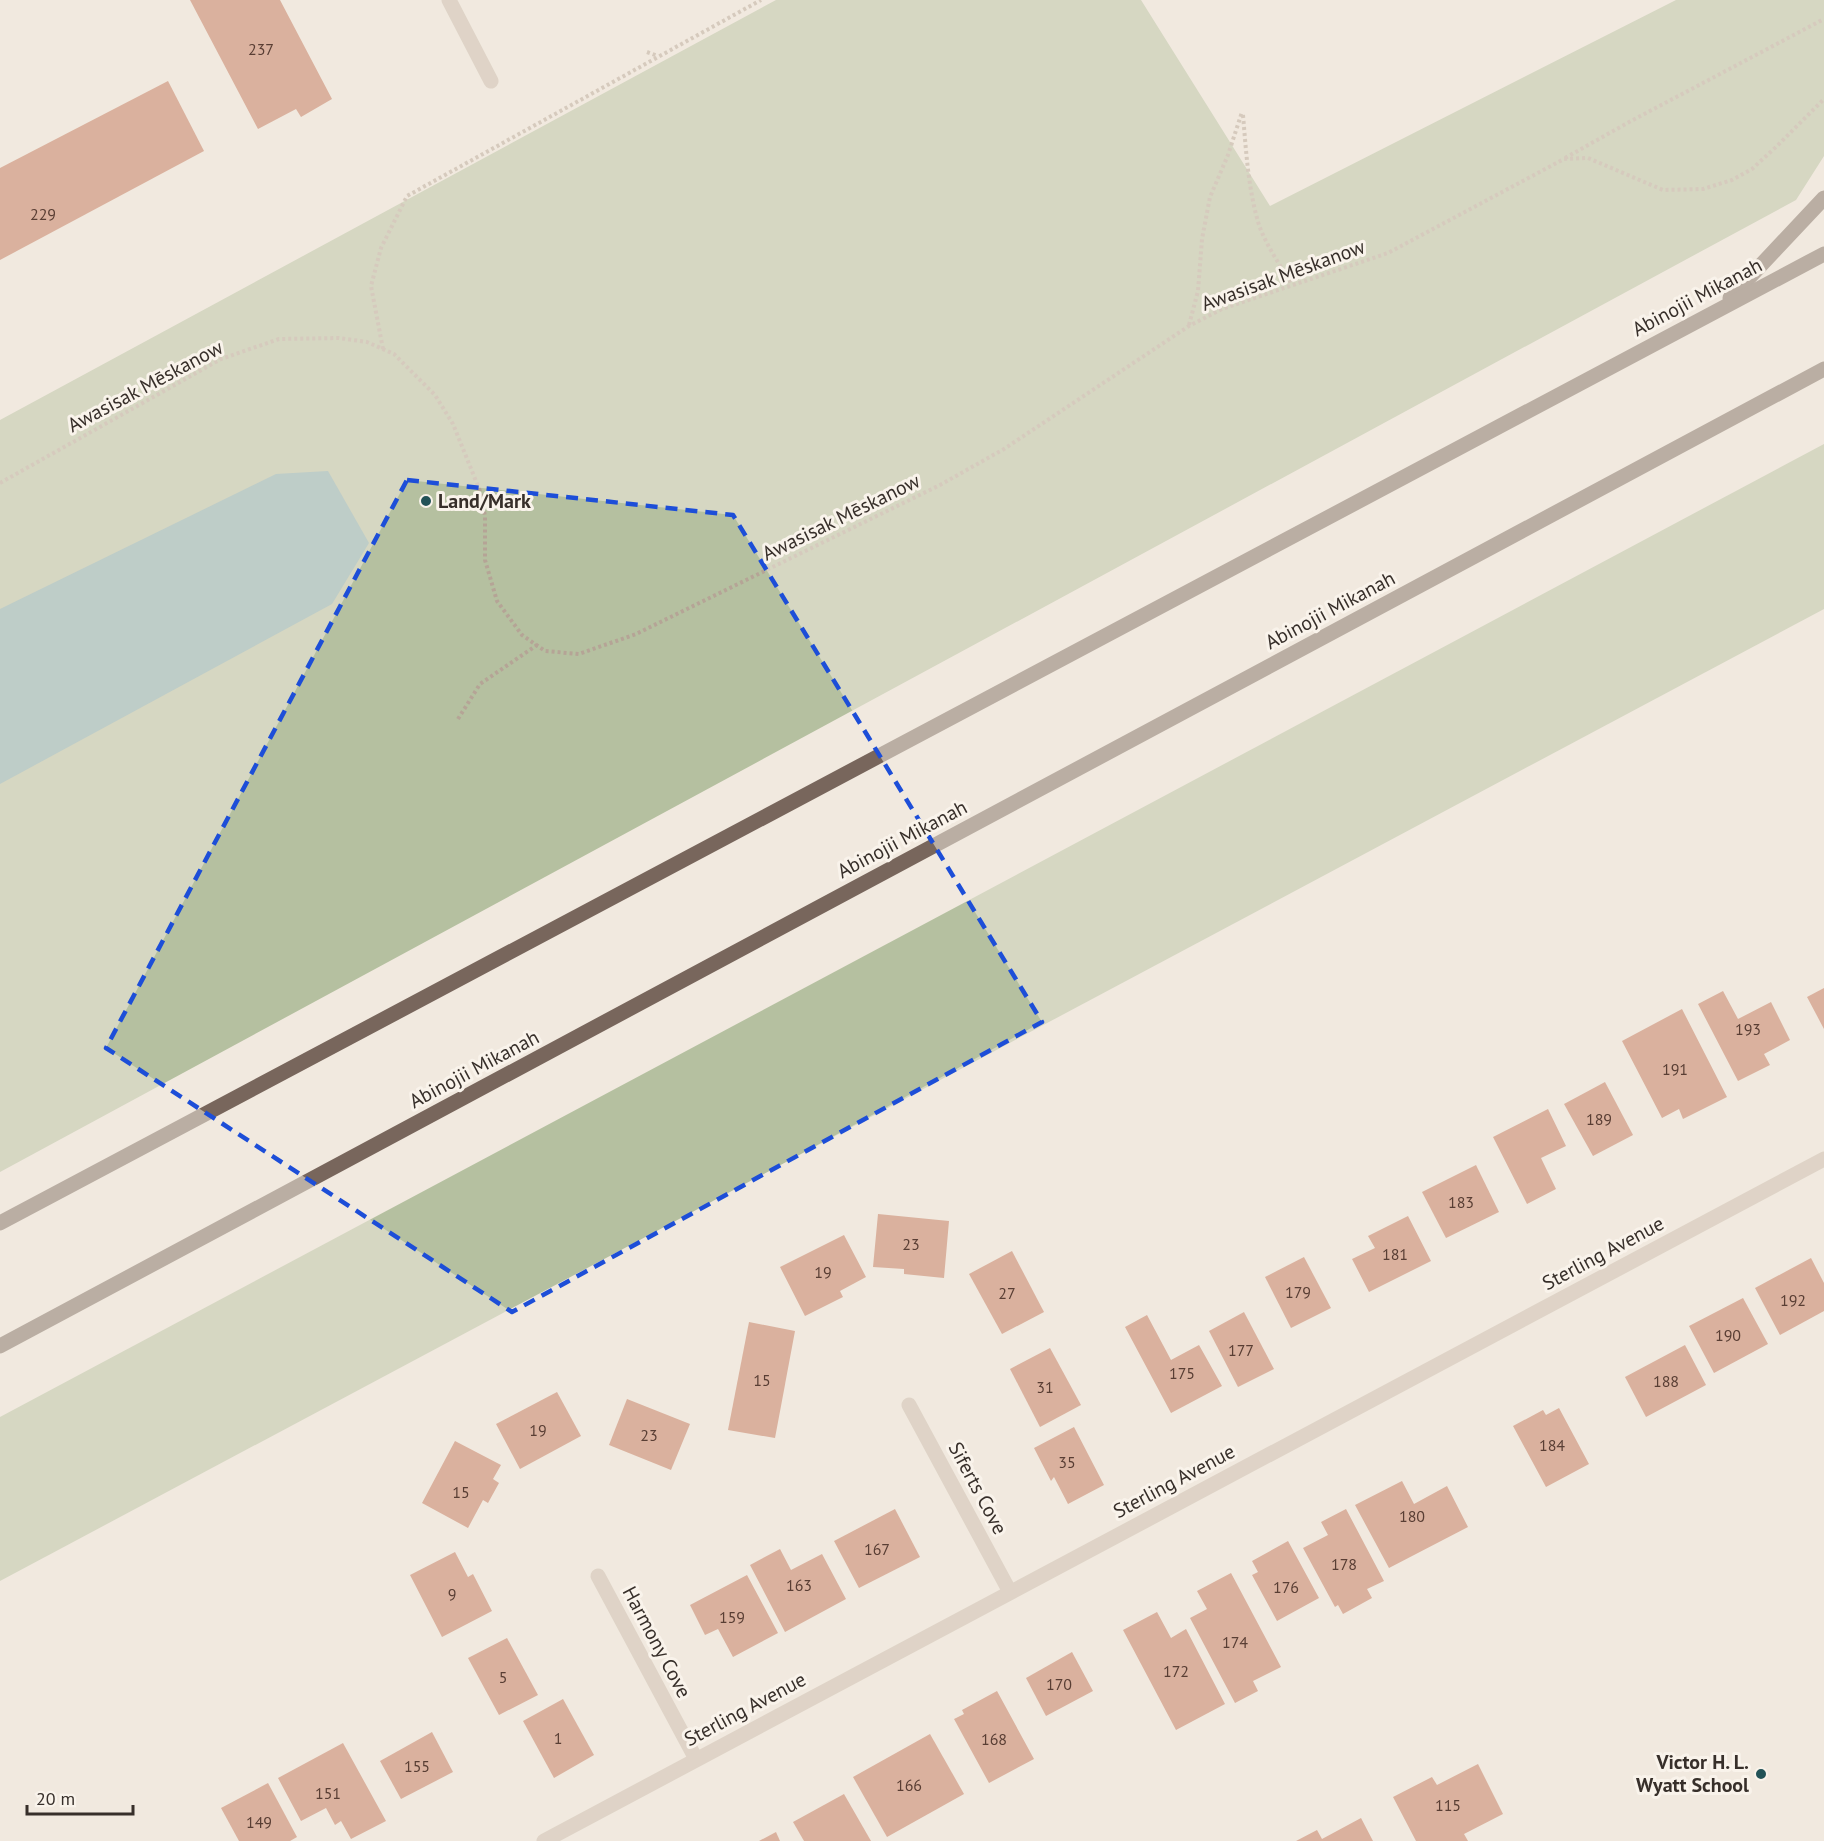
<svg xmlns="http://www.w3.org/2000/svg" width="1824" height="1841" viewBox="0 0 1824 1841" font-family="'PT Sans',sans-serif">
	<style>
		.green { fill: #b5c0a0 }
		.water { fill: #80aaad }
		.building { fill: #bf6d50 }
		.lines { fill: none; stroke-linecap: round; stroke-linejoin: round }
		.path { stroke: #b5a496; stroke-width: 4; stroke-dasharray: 3 3; stroke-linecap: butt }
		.minor { stroke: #c9b9ab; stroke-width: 15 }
		.major { stroke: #78665c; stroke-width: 15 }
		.marked { fill: none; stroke: #1d4ed8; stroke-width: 4.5; stroke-dasharray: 12 8; stroke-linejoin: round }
		.poi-dot { fill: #225257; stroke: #f9f3eb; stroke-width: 2 }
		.labels { text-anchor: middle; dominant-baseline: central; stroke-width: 6; stroke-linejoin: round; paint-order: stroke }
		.number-label { font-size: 16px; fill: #593e34 }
		.street-label { font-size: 20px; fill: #372f2a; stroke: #f9f3eb }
		.poi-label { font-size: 20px; font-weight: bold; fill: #372f2a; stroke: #f9f3eb; text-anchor: start }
	</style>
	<rect width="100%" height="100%" fill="#f1e9df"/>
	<g class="green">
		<polygon points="776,0 1141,0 1270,206 1676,0 1824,0 1824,156 1796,200 0,1172 0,420"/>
		<polygon points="1824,444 1824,609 0,1581 0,1417"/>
	</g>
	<polygon class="water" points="328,471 369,543 332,604 0,784 0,609 276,474"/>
	<g class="building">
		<polygon points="190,0 280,0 332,99 301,117 296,109 258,129"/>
		<polygon points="168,81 204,151 0,260 0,168"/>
		<polygon points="1824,988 1824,1029 1807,997"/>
		<polygon points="1723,991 1738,1019 1771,1002 1790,1040 1764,1054 1770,1065 1738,1081 1698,1004"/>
		<polygon points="1682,1009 1727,1097 1683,1119 1679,1109 1662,1118 1622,1041"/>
		<polygon points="1605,1082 1633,1135 1593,1156 1564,1104"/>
		<polygon points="1548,1109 1566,1146 1541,1158 1556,1189 1527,1204 1493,1137"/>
		<polygon points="1476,1165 1499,1212 1446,1238 1422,1192"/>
		<polygon points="878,1214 949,1221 944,1278 904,1274 904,1269 873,1267"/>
		<polygon points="1408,1216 1431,1261 1369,1292 1352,1259 1375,1248 1368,1236"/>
		<polygon points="844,1235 866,1277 840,1291 843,1297 805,1316 780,1267"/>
		<polygon points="1012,1251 1044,1312 1002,1334 969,1274"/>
		<polygon points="1304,1257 1331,1308 1291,1328 1265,1277"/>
		<polygon points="1811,1258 1824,1283 1824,1311 1780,1335 1755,1288"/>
		<polygon points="1743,1298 1768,1344 1714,1373 1689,1326"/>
		<polygon points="1244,1312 1274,1369 1238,1387 1209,1331"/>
		<polygon points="1147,1315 1171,1360 1199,1345 1222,1386 1171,1413 1125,1327"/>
		<polygon points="749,1322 795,1331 775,1438 728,1430"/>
		<polygon points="1685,1345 1706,1385 1646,1417 1625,1377"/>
		<polygon points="1050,1348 1081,1405 1040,1427 1010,1369"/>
		<polygon points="557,1392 581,1436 520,1469 496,1424"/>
		<polygon points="627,1399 690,1424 671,1470 609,1445"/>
		<polygon points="1559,1408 1589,1464 1546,1487 1513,1426 1543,1410 1546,1415"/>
		<polygon points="1074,1427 1104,1485 1068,1504 1054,1477 1051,1481 1034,1448"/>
		<polygon points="455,1441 501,1465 493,1479 499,1483 488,1503 483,1500 468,1528 422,1503"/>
		<polygon points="1402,1481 1414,1504 1447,1486 1468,1527 1389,1568 1355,1505"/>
		<polygon points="895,1509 920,1557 859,1588 834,1541"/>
		<polygon points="1346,1509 1384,1581 1367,1589 1372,1598 1343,1614 1338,1605 1335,1607 1303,1548 1328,1535 1321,1522"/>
		<polygon points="1288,1541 1319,1598 1277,1621 1252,1575 1258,1572 1252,1561"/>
		<polygon points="780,1549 791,1570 822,1554 846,1599 785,1632 750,1565"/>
		<polygon points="455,1552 468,1577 473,1574 492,1611 442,1637 410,1575"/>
		<polygon points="1231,1573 1281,1667 1253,1681 1258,1691 1235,1703 1190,1618 1207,1609 1197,1591"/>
		<polygon points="747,1575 778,1633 733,1657 718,1629 705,1635 690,1605"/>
		<polygon points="1157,1612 1171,1638 1186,1629 1225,1704 1176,1730 1123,1630"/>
		<polygon points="507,1638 538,1695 499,1715 468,1658"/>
		<polygon points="1072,1652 1093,1691 1046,1716 1026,1678"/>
		<polygon points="997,1691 1034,1759 989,1783 954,1719 964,1714 962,1710"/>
		<polygon points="563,1699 594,1755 554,1778 523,1721"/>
		<polygon points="432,1732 453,1772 401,1799 380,1761"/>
		<polygon points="930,1734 964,1794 887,1837 853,1777"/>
		<polygon points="343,1743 386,1821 351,1839 341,1821 335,1825 326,1808 301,1821 278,1778"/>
		<polygon points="1478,1764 1503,1814 1464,1834 1468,1841 1416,1841 1393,1797 1432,1777 1437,1785"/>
		<polygon points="268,1783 297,1837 290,1841 239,1841 221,1808"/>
		<polygon points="844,1794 871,1841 804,1841 793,1822"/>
		<polygon points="1361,1818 1373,1841 1296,1841 1317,1830 1322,1839"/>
		<polygon points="776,1832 780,1841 759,1841"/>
	</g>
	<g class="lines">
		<g class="path">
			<polyline points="647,52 658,56"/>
			<path d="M1243,115c3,35 5,70 14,103 6,24 23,46 35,67"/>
			<polyline points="1565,158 1631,121 1824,19"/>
			<polyline points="1189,325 1198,291 1202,239 1210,197 1228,155 1242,112"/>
			<polyline points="383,349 371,286 381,248 407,196 761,0"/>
			<polyline points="0,483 221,359 279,339 339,338 367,342 394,354 435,395 453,424 480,491 485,516 485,560 497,601 522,635 545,651 579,654 636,634 940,485 1004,449 1189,326 1222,309 1388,253 1564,159 1588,158 1663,190 1703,189 1732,180 1752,169 1777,146 1824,99"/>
			<polyline points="458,719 480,684 537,645"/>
		</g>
		<g class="minor">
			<polyline points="449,0 491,81"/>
			<polyline points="909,1405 1010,1592"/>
			<polyline points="598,1576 696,1759"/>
			<polyline points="544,1841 1824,1159"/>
		</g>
		<g class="major">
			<polyline points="1730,298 1824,198"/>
			<polyline points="0,1223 1824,254"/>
			<polyline points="0,1346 1824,369"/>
		</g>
	</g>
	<path d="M0 0H1824V1841H0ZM407,480l326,35 309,507 -530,290 -406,-264z" fill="#f1e9df" fill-opacity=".55" fill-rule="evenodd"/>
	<path class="marked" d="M407,480l326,35 309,507 -530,290 -406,-264z"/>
	<g class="poi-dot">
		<circle cx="426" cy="501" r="6"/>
		<circle cx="1761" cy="1774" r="6"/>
	</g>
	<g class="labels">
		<g class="number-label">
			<text x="261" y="49">237</text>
			<text x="43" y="214">229</text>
			<text x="1748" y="1029">193</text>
			<text x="1675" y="1069">191</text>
			<text x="1599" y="1119">189</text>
			<text x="1461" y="1202">183</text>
			<text x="911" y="1244">23</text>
			<text x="1395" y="1254">181</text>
			<text x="823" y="1272">19</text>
			<text x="1298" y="1292">179</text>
			<text x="1007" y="1293">27</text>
			<text x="1793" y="1300">192</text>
			<text x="1728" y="1335">190</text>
			<text x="1241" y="1350">177</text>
			<text x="1182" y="1373">175</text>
			<text x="762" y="1380">15</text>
			<text x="1666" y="1381">188</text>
			<text x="1045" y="1387">31</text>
			<text x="538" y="1430">19</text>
			<text x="649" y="1435">23</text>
			<text x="1552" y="1445">184</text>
			<text x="1067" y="1462">35</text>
			<text x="461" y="1492">15</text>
			<text x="1412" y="1516">180</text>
			<text x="877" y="1549">167</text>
			<text x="1344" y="1564">178</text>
			<text x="799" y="1585">163</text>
			<text x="1286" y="1587">176</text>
			<text x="452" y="1594">9</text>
			<text x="732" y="1617">159</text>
			<text x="1235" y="1642">174</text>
			<text x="1176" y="1671">172</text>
			<text x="503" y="1677">5</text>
			<text x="1059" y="1684">170</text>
			<text x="558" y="1738">1</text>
			<text x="994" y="1739">168</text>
			<text x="417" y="1766">155</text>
			<text x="909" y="1785">166</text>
			<text x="328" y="1793">151</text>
			<text x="1448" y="1805">115</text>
			<text x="259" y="1822">149</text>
		</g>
		<g class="street-label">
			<text transform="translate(1283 275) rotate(-20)">Awasisak Mēskanow</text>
			<text transform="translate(1697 297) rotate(-28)">Abinojii Mikanah</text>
			<text transform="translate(145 386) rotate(-28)">Awasisak Mēskanow</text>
			<text transform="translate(841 517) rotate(-26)">Awasisak Mēskanow</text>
			<text transform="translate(1330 610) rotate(-28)">Abinojii Mikanah</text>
			<text transform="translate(902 839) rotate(-28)">Abinojii Mikanah</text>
			<text transform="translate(474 1069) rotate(-28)">Abinojii Mikanah</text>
			<text transform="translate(1603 1253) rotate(-28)">Sterling Avenue</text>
			<text transform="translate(1174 1481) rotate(-28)">Sterling Avenue</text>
			<text transform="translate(978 1488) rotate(62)">Siferts Cove</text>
			<text transform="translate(657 1642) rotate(62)">Harmony Cove</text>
			<text transform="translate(745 1709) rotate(-28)">Sterling Avenue</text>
		</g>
		<g class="poi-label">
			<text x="438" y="501">Land/Mark</text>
			<text x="1749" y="1762" text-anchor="end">Victor H. L.<tspan x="1749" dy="23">Wyatt School</tspan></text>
		</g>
	</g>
	<path d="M27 1805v9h106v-9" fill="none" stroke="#372f2a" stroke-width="3"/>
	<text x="36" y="1805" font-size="18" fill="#372f2a" stroke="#f9f3eb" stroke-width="4.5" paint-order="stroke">20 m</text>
</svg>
